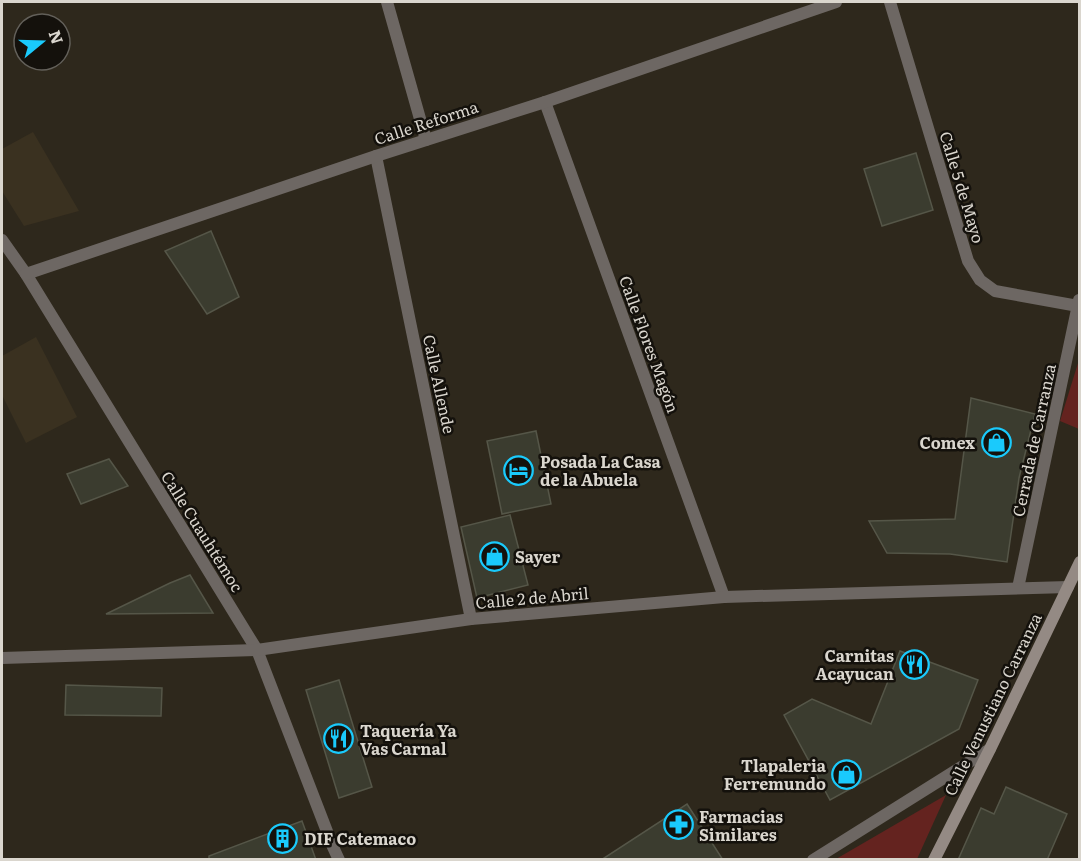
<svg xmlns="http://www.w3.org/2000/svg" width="1081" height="861" viewBox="0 0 1081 861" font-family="Literata,serif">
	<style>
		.built { fill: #3a3120 }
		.green { fill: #64231f }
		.building { fill: #3b3c2f; stroke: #555648; stroke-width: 1.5 }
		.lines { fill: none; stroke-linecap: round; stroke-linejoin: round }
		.street { stroke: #6d6763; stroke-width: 12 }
		.secondary { stroke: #948a84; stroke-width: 12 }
		.labels { text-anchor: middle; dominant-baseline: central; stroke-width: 5; stroke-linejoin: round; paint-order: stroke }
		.street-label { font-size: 16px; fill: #dad6ce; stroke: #14110c }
		.poi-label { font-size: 16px; font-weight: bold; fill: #dad6ce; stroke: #14110c; text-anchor: start }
	</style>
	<rect width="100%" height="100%" fill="#2e281c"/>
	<g class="built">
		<polygon points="33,132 79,211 24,226 2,191 2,149"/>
		<polygon points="36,337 77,417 26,443 2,395 2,356"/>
	</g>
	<g class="green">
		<polygon points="1079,360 1079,429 1060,421"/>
		<polygon points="946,795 917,859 836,859"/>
	</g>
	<g class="building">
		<polygon points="916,153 933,210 882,226 864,169"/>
		<polygon points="211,231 239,297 207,314 165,251"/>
		<polygon points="971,398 1035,414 1019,478 1007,562 950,554 887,553 869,521 955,519"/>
		<polygon points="536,431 551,504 502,514 487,441"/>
		<polygon points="109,459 128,486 81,504 67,474"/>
		<polygon points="510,515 528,585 477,598 461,527"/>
		<polygon points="190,575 213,613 106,614 170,583"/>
		<polygon points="900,651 978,680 959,729 830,800 784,715 812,699 871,724"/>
		<polygon points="339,680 372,787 339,798 306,690"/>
		<polygon points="66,685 162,688 161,716 65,715"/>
		<polygon points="1006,787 1067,814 1047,860 958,860 981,808 994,814"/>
		<polygon points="687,804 723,860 601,860"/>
		<polygon points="302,821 316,860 209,860 209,856"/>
	</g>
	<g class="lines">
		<g class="street">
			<polyline points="387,2 426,140"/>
			<polyline points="890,2 968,261 980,280 995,291 1078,306"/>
			<polyline points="545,102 724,597"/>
			<polyline points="376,156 471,619"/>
			<polyline points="2,240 26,274 257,650 333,847 339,860"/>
			<polyline points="26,274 376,156 545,102 836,2"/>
			<polyline points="1018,588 1079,300"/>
			<polyline points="2,658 257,650 471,619 724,597 1068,587"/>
			<polyline points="813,860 990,749"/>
		</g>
		<polyline class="secondary" points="934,860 990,749 1080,562"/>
	</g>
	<defs>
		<symbol id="shop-ring" viewBox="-11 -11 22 22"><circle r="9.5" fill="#14110c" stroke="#1acafc" stroke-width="1.5"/><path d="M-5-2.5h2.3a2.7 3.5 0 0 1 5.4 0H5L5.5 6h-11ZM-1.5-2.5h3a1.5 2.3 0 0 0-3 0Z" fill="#1acafc"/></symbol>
		<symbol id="hotel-ring" viewBox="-11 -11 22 22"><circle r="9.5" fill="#14110c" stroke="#1acafc" stroke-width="1.5"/><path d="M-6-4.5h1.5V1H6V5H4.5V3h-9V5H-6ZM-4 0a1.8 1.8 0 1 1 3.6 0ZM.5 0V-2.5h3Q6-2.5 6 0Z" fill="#1acafc"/></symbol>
		<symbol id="restaurant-ring" viewBox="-11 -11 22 22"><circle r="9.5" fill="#14110c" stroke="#1acafc" stroke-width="1.5"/><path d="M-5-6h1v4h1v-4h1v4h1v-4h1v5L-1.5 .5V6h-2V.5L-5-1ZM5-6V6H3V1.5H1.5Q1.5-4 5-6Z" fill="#1acafc"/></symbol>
		<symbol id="pharmacy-ring" viewBox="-11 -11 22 22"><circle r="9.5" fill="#14110c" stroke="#1acafc" stroke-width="1.5"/><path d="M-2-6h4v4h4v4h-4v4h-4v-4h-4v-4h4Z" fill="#1acafc"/></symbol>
		<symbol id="building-ring" viewBox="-11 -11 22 22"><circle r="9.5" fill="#14110c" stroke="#1acafc" stroke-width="1.5"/><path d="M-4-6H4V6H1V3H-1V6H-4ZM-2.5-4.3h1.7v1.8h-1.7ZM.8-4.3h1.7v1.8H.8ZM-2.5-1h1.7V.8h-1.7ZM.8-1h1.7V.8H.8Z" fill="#1acafc"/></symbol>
	</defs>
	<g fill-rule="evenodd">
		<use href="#shop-ring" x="980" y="426" width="33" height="33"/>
		<use href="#hotel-ring" x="502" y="454" width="33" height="33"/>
		<use href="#shop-ring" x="478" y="540" width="33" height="33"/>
		<use href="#restaurant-ring" x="898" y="648" width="33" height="33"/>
		<use href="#restaurant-ring" x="322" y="722" width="33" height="33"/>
		<use href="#shop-ring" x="830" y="758" width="33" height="33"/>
		<use href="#pharmacy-ring" x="662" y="808" width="33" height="33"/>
		<use href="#building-ring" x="266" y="822" width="33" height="33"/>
	</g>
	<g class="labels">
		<g class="street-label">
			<text transform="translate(426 122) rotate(-18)">Calle Reforma</text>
			<text transform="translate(963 187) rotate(73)">Calle 5 de Mayo</text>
			<text transform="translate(650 344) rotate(70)">Calle Flores Magón</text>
			<text transform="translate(440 384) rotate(78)">Calle Allende</text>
			<text transform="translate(1033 440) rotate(-78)">Cerrada de Carranza</text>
			<text transform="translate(203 531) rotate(58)">Calle Cuauhtémoc</text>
			<text transform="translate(532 597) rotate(-5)">Calle 2 de Abril</text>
			<text transform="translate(992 704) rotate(-64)">Calle Venustiano Carranza</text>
		</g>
		<g class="poi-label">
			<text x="975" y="442" text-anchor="end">Comex</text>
			<text x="540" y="461">Posada La Casa<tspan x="540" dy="18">de la Abuela</tspan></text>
			<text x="515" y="556">Sayer</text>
			<text x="894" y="655" text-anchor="end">Carnitas<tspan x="894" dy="18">Acayucan</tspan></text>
			<text x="360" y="730">Taquería Ya<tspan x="360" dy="18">Vas Carnal</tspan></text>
			<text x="826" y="765" text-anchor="end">Tlapaleria<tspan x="826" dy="18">Ferremundo</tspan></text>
			<text x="699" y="816">Farmacias<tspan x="699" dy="18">Similares</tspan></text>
			<text x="304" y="838">DIF Catemaco</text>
		</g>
	</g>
	<rect width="1081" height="861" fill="none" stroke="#dad6ce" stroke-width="6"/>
	<g transform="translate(42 42) rotate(71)"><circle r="28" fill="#14110c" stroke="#63605a" stroke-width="1.5"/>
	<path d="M0-4.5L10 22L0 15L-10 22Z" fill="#1acafc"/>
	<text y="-9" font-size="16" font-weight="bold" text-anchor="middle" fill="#dad6ce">N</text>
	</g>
</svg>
